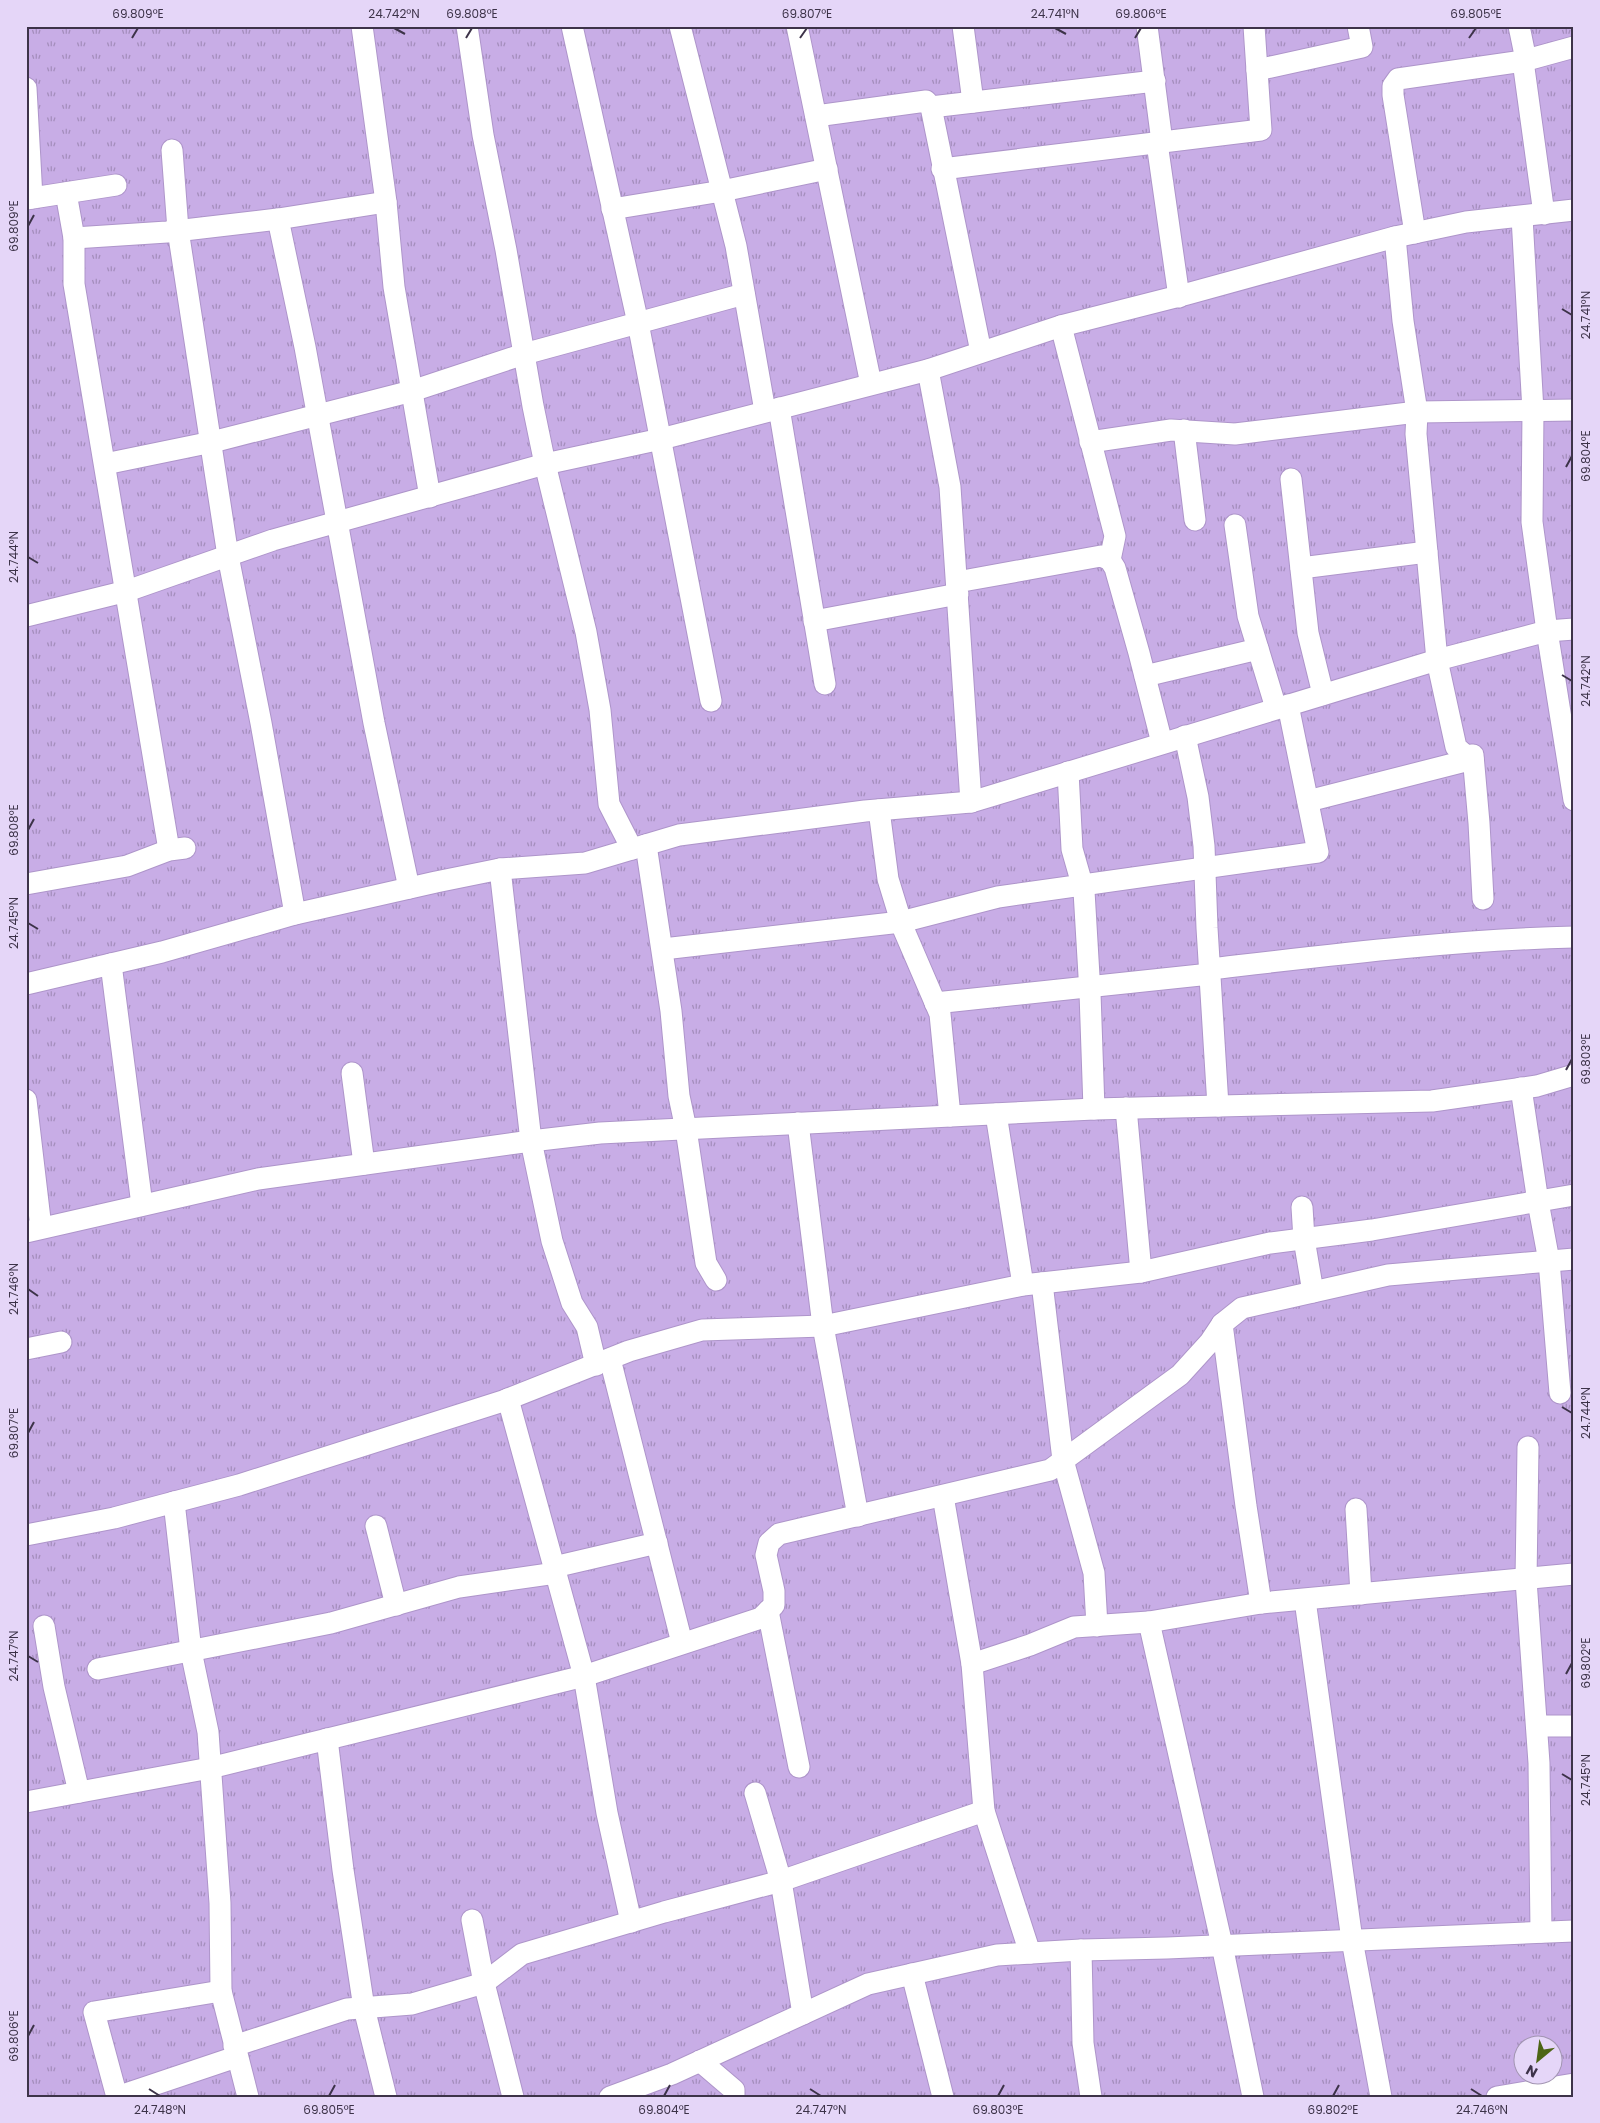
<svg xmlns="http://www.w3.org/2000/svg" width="1600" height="2123" viewBox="0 0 1600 2123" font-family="Poppins,sans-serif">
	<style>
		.grass { fill: url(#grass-tufts); fill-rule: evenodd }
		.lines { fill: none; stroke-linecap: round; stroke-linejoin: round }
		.minor-casing { stroke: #ae95ca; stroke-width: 23 }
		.minor { stroke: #fff; stroke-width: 21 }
		.ticks { fill: none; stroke: #3d3349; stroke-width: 2 }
		.neatline { fill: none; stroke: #3d3349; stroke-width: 2 }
		.ticks-label { font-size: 12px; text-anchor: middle; fill: #3d3349 }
	</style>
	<defs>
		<pattern id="grass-tufts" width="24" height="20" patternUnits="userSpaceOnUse" patternTransform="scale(1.25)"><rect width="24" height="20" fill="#c8ade6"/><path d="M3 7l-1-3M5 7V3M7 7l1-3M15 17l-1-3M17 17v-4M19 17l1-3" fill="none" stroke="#a48dbc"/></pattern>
	</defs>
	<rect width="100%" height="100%" fill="#e5d6f8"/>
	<path class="grass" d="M26,26h1548v2071h-1548zM1522,2046h30v30h-30z"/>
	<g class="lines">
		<defs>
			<g id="minor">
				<polyline points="362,26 386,202 394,287 430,497"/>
				<polyline points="467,26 483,135 506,250 533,406 545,464 586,632 600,710 609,804 632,849"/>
				<polyline points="572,26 638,323 711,701"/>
				<polyline points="680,26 736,246 765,411"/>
				<polyline points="797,26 871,384"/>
				<polyline points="963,26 973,102"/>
				<polyline points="1147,26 1162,142"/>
				<polyline points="1519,26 1526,60"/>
				<polyline points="1523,61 1544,214"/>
				<polyline points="1257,70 1362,47 1358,26"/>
				<polyline points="26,88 32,198"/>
				<polyline points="931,107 1155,81"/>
				<polyline points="816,116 926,101 931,107 981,352"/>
				<polyline points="1157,143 1179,297"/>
				<polyline points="172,150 178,230 228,556 261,723 295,914"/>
				<polyline points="942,169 1261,130 1254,26"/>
				<polyline points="66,193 74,238 74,284 169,850"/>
				<polyline points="26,199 116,185"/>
				<polyline points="612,209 722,191 827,169"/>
				<polyline points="1522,217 1533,411 1532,522 1547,631 1574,800"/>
				<polyline points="278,219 305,347 374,723 409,888"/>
				<polyline points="1415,233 1393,95 1393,86 1398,79 1523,61 1574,47"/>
				<polyline points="1395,237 1403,321 1417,412 1416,434 1437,660 1456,747 1466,756 1473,755 1479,823 1483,899"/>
				<polyline points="74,238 167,232 278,219 386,202"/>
				<polyline points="1061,326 1115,536 1110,560"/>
				<polyline points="928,370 950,487 971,802"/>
				<polyline points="779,408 825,684"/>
				<polyline points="1184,430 1195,520"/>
				<polyline points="1090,442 1171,430 1235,434 1417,412 1574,410"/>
				<polyline points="105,464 212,442 412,391 524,354 744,294"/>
				<polyline points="1291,479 1308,633 1323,694"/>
				<polyline points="1235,525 1248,616 1276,708"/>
				<polyline points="1301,568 1427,552"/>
				<polyline points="957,582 1101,556 1110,560 1115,568 1139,653 1162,743"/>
				<polyline points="26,616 127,591 273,540 545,464 661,439 928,370 1061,326 1187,294 1395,237 1466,222 1574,210"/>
				<polyline points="814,621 958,594"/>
				<polyline points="1145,676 1258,649"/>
				<polyline points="1185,736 1198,797 1204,846 1207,928 1218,1106"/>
				<polyline points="1068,772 1072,849 1084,891 1090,993 1094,1109"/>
				<polyline points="1308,801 1473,759"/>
				<polyline points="879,810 888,879 903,928 940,1014 950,1116"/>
				<polyline points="646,845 671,1011 679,1096 686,1129 706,1263 716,1280"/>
				<polyline points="500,869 531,1141 552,1241 572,1303 587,1327 596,1365"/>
				<polyline points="26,884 127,866 169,850 185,848"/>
				<polyline points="663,949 901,922 998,897 1318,852 1288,705"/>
				<polyline points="111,964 142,1205"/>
				<path d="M1210,969c121,-14 242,-29 364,-32"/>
				<polyline points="26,984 162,952 295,914 436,882 500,869 585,863 679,835 865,811 971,802 1437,660 1547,631 1574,629"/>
				<polyline points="935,1003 1210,974"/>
				<polyline points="352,1073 364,1164"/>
				<polyline points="1521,1088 1538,1202 1549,1261 1560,1393"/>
				<polyline points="26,1100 41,1228"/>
				<polyline points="1126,1108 1141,1272"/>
				<polyline points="996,1114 1023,1285"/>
				<polyline points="798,1123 823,1326 858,1516"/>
				<polyline points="1302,1207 1304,1239 1313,1292"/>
				<polyline points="26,1232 258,1179 531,1141 600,1133 1094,1109 1432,1101 1537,1086 1574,1075"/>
				<polyline points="1042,1283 1063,1460 1094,1573 1097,1626"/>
				<polyline points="1222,1324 1246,1506 1261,1603"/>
				<polyline points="26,1349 61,1342"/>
				<polyline points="610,1359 682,1643"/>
				<polyline points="508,1399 584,1676 607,1813 631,1922"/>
				<polyline points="1528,1447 1526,1580 1539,1763 1541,1932"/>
				<polyline points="943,1496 972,1664"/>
				<polyline points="174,1502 191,1651 208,1732 220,1903 221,1991 248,2097"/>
				<polyline points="1356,1509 1361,1594"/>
				<polyline points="376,1526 396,1605"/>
				<polyline points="26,1535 114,1518 239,1485 503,1401 629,1351 702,1330 823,1326 1023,1285 1141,1272 1270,1243 1372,1230 1574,1195"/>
				<polyline points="554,1567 657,1543"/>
				<polyline points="1305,1600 1352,1940 1381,2097"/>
				<polyline points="768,1611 799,1767"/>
				<polyline points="1149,1622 1222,1945 1253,2097"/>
				<polyline points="44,1626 54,1687 79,1792"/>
				<polyline points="98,1669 331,1623 459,1587 556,1573"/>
				<polyline points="1537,1726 1574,1726"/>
				<polyline points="327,1739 343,1870 364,2008 386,2097"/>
				<polyline points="755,1793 781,1881 803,2014"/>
				<polyline points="26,1802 210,1768 584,1676 761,1618 774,1605 774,1591 766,1555 769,1543 779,1534 1050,1470 1180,1375 1210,1342 1222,1324 1242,1308 1388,1275 1574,1259"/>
				<polyline points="472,1920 484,1983 513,2097"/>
				<polyline points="1081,1950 1083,2043 1091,2097"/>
				<polyline points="1030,1953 984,1811 972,1664 1030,1645 1074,1627 1149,1622 1261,1603 1574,1574"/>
				<polyline points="912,1974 943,2097"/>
				<polyline points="234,2046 347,2009 412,2004 484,1983 522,1954 664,1912 781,1881 984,1811"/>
				<polyline points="700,2061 734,2090 734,2097"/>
				<polyline points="117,2097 94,2012 221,1991"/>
				<polyline points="117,2097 236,2057"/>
				<polyline points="610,2097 672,2074 868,1984 997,1955 1081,1950 1167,1948 1574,1931"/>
				<polyline points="1497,2097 1574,2084"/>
			</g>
		</defs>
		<use href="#minor" class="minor-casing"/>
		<use href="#minor" class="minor"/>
	</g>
	<path class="ticks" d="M394,28l11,6M1055,28l11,6M132,38l6,-10M466,38l6,-10M800,38l7,-10M1135,38l6,-10M1469,38l7,-10M28,226l6,-11M1562,309l10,6M1566,467l6,-11M28,557l10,6M1562,675l10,6M28,830l6,-11M28,923l10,6M1566,1070l6,-11M28,1289l10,7M1562,1407l10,6M28,1433l6,-11M28,1656l10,6M1566,1674l6,-11M1562,1774l10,6M28,2036l6,-11M149,2089l11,7M810,2089l11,7M1471,2089l11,7M329,2096l6,-11M664,2096l6,-11M998,2096l6,-11M1333,2096l6,-11"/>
	<rect width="1600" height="2123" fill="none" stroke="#e5d6f8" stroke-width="55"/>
	<g transform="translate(1538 2060) rotate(209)"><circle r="24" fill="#e5d6f8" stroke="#a295b2"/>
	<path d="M0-4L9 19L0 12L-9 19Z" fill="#4d6515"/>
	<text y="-8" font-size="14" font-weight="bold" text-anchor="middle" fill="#3d3349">N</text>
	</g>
	<rect x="28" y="28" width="1544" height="2068" class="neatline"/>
	<g class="ticks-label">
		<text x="138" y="18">69.809°E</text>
		<text x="394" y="18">24.742°N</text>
		<text x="472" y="18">69.808°E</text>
		<text x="807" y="18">69.807°E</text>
		<text x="1055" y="18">24.741°N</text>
		<text x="1141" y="18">69.806°E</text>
		<text x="1476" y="18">69.805°E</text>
		<text transform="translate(14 226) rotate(-90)" y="4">69.809°E</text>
		<text transform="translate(1586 315) rotate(-90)" y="4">24.741°N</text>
		<text transform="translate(1586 456) rotate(-90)" y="4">69.804°E</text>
		<text transform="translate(14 557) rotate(-90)" y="4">24.744°N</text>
		<text transform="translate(1586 681) rotate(-90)" y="4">24.742°N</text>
		<text transform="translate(14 830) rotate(-90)" y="4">69.808°E</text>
		<text transform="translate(14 923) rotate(-90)" y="4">24.745°N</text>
		<text transform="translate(1586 1059) rotate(-90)" y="4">69.803°E</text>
		<text transform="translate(14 1289) rotate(-90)" y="4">24.746°N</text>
		<text transform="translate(1586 1413) rotate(-90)" y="4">24.744°N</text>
		<text transform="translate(14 1433) rotate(-90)" y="4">69.807°E</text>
		<text transform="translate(14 1656) rotate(-90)" y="4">24.747°N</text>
		<text transform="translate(1586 1663) rotate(-90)" y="4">69.802°E</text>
		<text transform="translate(1586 1780) rotate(-90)" y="4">24.745°N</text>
		<text transform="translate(14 2036) rotate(-90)" y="4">69.806°E</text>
		<text x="160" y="2114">24.748°N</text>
		<text x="329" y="2114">69.805°E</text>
		<text x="664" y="2114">69.804°E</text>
		<text x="821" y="2114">24.747°N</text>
		<text x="998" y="2114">69.803°E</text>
		<text x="1333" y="2114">69.802°E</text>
		<text x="1482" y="2114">24.746°N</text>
	</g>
</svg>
